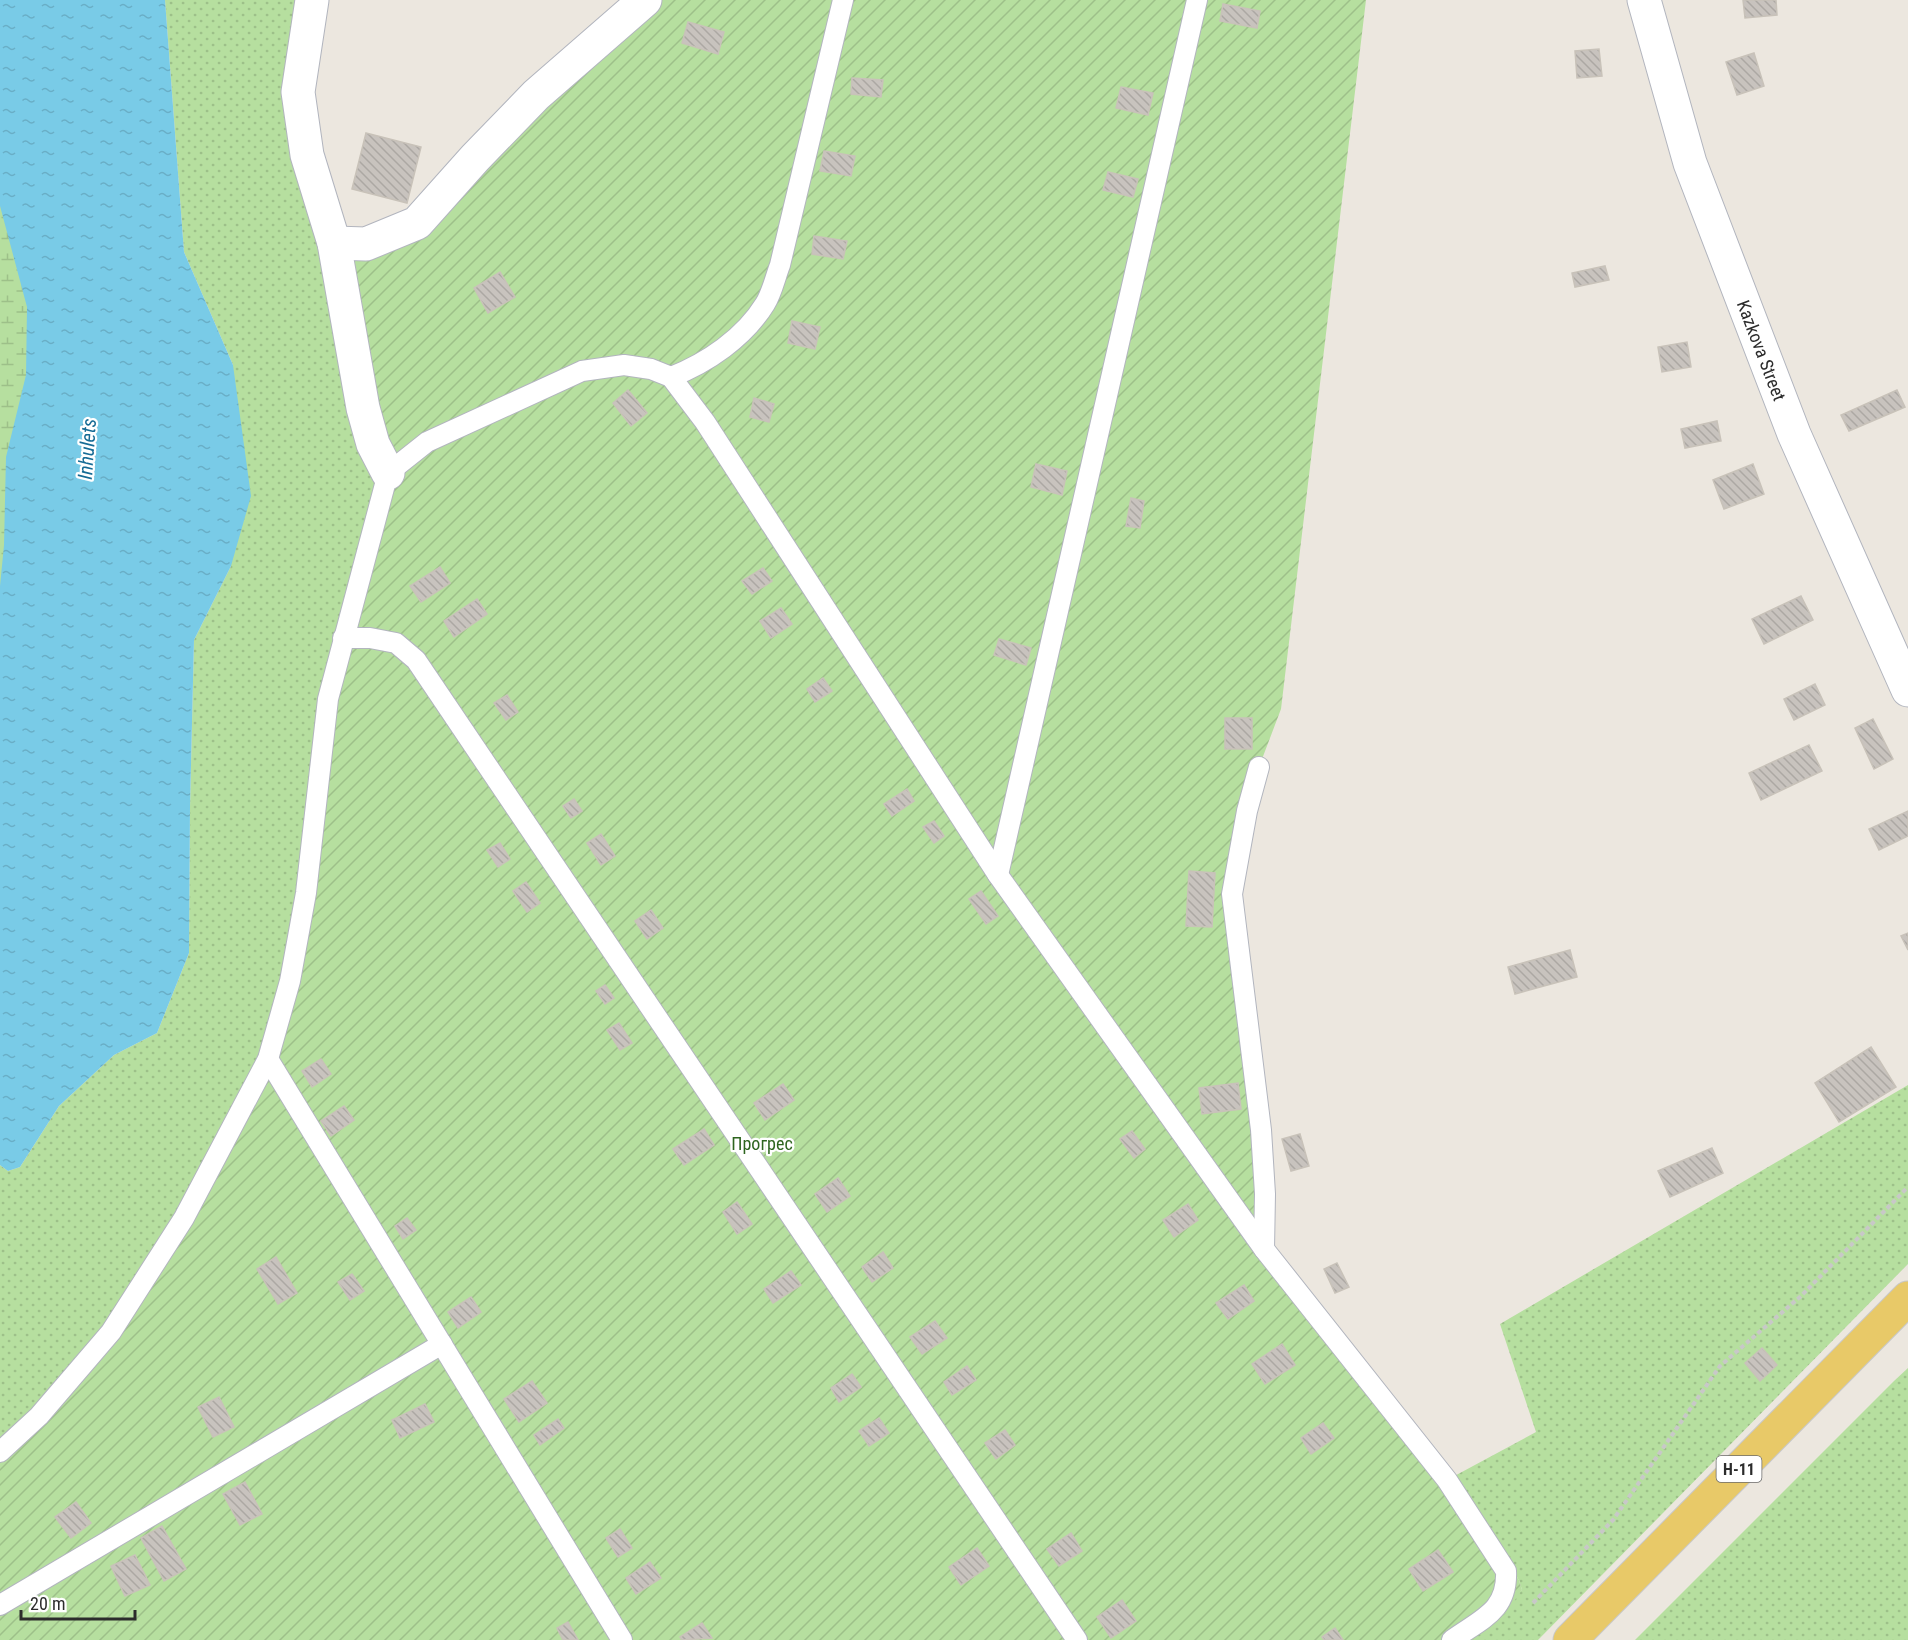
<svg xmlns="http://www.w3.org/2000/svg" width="1908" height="1640" viewBox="0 0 1908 1640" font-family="'Roboto Condensed',sans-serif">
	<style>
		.grass { fill: url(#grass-dots) }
		.wetland { fill: url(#wetland-marsh) }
		.garden { fill: url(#garden-furrows) }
		.water { fill: url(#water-ripples) }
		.building { fill: url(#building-back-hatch); stroke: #c8c2b9; stroke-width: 1.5 }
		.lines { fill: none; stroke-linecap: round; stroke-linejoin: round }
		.lane-casing { stroke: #b2b5be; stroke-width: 22 }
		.street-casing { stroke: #b2b5be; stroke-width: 35 }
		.primary-casing { stroke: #c8c8c8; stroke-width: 35 }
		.path { stroke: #c8c8c8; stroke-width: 4; stroke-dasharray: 4.5 3; stroke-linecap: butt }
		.lane { stroke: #fff; stroke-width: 20 }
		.street { stroke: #fff; stroke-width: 33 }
		.primary { stroke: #e8c968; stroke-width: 33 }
		.labels { text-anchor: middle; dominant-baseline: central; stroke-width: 4.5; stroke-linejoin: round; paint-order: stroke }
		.shield { fill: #fff; stroke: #6b6b6b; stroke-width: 1.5 }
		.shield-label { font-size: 16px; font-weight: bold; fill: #2c2c2c }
		.street-label { font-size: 18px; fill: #2c2c2c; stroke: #fff }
		.park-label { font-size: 18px; fill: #2e651f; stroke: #fff }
		.water-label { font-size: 20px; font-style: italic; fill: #166b95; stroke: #fff }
	</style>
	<defs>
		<pattern id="grass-dots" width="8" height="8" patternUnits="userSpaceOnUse" patternTransform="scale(1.5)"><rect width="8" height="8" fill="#b6df9f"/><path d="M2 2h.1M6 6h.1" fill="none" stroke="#9dc089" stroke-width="1.8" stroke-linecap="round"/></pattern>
		<pattern id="wetland-marsh" width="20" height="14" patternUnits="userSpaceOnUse" patternTransform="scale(1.5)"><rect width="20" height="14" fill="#b6df9f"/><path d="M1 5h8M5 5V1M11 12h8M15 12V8" fill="none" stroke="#9dc089"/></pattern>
		<pattern id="garden-furrows" width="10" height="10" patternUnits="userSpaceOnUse" patternTransform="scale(1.5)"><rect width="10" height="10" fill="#b6df9f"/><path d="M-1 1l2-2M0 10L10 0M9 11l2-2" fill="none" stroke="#9dc089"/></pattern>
		<pattern id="water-ripples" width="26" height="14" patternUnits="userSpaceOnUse" patternTransform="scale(1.5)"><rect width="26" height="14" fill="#79cbe7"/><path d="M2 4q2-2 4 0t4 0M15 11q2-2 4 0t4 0" fill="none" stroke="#69aec6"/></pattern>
		<pattern id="building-back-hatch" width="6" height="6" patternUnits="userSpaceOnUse" patternTransform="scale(1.5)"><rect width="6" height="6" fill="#c8c3be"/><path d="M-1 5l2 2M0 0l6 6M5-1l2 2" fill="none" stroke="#aca8a3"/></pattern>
	</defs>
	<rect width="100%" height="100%" fill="#ece7df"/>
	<g class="grass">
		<polygon points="165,0 312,0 298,92 388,473 306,893 268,1059 111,1332 0,1452 0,1165 8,1171 20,1167 59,1106 114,1055 157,1033 189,953 190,807 194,640 231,566 233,365 184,252"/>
		<polygon points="1908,1085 1908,1264 1538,1640 1470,1640 1522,1590 1519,1580 1447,1480 1536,1432 1500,1324"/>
		<polygon points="1908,1368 1908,1640 1635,1640 1894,1381"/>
	</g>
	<polygon class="wetland" points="0,156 41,345 0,705"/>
	<polygon class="garden" points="645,0 1366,0 1281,709 1259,767 1232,894 1264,1249 1447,1480 1519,1580 1522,1590 1505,1614 1470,1640 0,1640 0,1452 111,1332 268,1059 290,981 328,699 388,473 334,243 417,223"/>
	<polygon class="water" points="0,0 165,0 184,252 233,365 251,496 231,566 194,640 190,807 189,953 157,1033 114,1055 59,1106 20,1167 8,1171 0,1165 0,586 4,545 6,457 26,375 27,307 0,206"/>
	<g class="building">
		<polygon points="1743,0 1776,0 1777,15 1745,18"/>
		<polygon points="1223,4 1260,11 1257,28 1220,21"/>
		<polygon points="688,22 724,32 718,54 682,43"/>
		<polygon points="1599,49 1602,76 1577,78 1575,51"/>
		<polygon points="1754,53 1764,86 1737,95 1726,62"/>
		<polygon points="852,78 883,80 881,97 851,94"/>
		<polygon points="1121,87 1153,93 1148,115 1116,108"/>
		<polygon points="366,133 421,147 407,203 352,189"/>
		<polygon points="824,151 855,156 851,176 820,171"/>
		<polygon points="1108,172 1138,179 1133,197 1103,190"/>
		<polygon points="814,236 847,241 843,259 812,254"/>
		<polygon points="1605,266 1609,280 1575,287 1572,273"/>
		<polygon points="500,272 515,297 488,313 474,288"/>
		<polygon points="792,321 820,327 815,349 788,343"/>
		<polygon points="1687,342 1691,367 1662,372 1658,347"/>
		<polygon points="628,390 647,413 631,426 613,403"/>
		<polygon points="1897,390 1905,407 1849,431 1841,415"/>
		<polygon points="754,398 774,404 769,422 750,417"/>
		<polygon points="1717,421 1721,441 1685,448 1681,429"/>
		<polygon points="1036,464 1067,471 1062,495 1031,487"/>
		<polygon points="1753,464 1764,494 1724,509 1713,480"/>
		<polygon points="1131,498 1144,501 1140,528 1126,526"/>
		<polygon points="440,567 450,583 421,602 410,586"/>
		<polygon points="763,568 772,581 752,594 742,581"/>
		<polygon points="1801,596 1813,620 1764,644 1752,619"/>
		<polygon points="477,599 487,614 454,637 444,621"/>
		<polygon points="781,608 792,624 771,638 760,621"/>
		<polygon points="999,639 1031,648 1026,665 994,655"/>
		<polygon points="823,678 832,691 815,702 807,689"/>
		<polygon points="1815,684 1825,705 1794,720 1784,699"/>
		<polygon points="507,695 518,712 506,720 494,703"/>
		<rect x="1225" y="718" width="27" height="31"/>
		<polygon points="1873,719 1893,759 1874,769 1855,728"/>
		<polygon points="1809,745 1822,771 1761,800 1749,773"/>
		<polygon points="907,789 914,801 892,816 884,804"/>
		<polygon points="574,799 582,811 571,818 563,806"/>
		<polygon points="1908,811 1908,836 1879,850 1869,829"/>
		<polygon points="934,821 944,836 934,843 923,827"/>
		<polygon points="601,834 615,856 601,865 587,843"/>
		<polygon points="500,843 510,859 498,867 487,850"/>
		<polygon points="1189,871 1215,873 1212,927 1186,926"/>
		<polygon points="526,882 540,903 527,912 513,891"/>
		<polygon points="981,891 998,916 986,924 969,899"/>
		<polygon points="651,910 663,928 647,939 635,921"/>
		<polygon points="1908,933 1908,950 1901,936"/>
		<polygon points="1570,950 1577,977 1515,994 1508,967"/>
		<polygon points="605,985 614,998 605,1004 596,991"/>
		<polygon points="619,1023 632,1043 620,1050 607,1030"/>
		<polygon points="1871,1047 1896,1087 1839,1122 1815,1083"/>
		<polygon points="321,1059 331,1074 312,1087 302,1071"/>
		<polygon points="1238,1083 1241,1109 1202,1114 1199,1088"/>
		<polygon points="783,1084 794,1100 765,1120 754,1103"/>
		<polygon points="344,1106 354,1120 331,1136 321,1121"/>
		<polygon points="704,1129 714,1145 684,1165 673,1149"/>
		<polygon points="1132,1131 1145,1149 1134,1158 1120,1139"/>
		<polygon points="1300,1134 1309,1166 1291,1171 1282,1139"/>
		<polygon points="1712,1148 1723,1173 1670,1197 1658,1171"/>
		<polygon points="838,1178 850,1196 827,1212 815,1194"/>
		<polygon points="737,1202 752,1224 737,1234 723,1212"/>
		<polygon points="1188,1204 1198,1220 1174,1237 1163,1220"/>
		<polygon points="407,1218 416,1230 403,1239 395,1226"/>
		<polygon points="883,1252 893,1268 872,1282 862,1267"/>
		<polygon points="276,1257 297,1293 278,1304 257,1269"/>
		<polygon points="1337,1263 1349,1287 1335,1293 1324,1269"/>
		<polygon points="791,1271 801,1285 773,1303 764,1289"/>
		<polygon points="352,1274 364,1291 350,1300 338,1282"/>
		<polygon points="1244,1285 1254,1301 1228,1319 1216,1303"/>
		<polygon points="471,1297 481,1312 458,1328 448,1312"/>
		<polygon points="935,1321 947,1338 922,1354 910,1337"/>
		<polygon points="1282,1344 1295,1365 1265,1384 1252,1364"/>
		<polygon points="1762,1348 1777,1365 1760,1381 1745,1363"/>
		<polygon points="967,1366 976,1380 952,1395 944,1382"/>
		<polygon points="852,1374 861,1387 839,1402 831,1388"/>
		<polygon points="532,1381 547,1403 519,1422 504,1399"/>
		<polygon points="219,1397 234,1427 213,1437 198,1407"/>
		<polygon points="425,1404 434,1422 400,1438 392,1420"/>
		<polygon points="879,1418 889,1433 869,1446 859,1431"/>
		<polygon points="558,1419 564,1428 540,1445 534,1435"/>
		<polygon points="1323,1423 1334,1438 1311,1454 1301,1438"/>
		<polygon points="1005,1430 1015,1445 996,1459 985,1443"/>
		<polygon points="245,1482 262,1514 240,1525 223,1494"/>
		<polygon points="76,1502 91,1523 71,1538 55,1517"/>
		<polygon points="162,1526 186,1569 164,1581 141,1538"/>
		<polygon points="620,1529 632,1548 618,1557 606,1538"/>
		<polygon points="1071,1533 1082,1551 1059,1566 1047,1549"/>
		<polygon points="977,1548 989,1566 961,1585 949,1567"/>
		<polygon points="1438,1550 1453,1572 1423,1591 1409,1569"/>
		<polygon points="135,1555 150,1585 125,1596 111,1566"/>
		<polygon points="650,1562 661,1578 636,1594 626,1578"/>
		<polygon points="1122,1600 1136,1621 1111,1638 1097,1617"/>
		<polygon points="568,1622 578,1640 563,1640 557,1628"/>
		<polygon points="702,1623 712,1638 682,1640 680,1637"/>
		<polygon points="1335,1628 1343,1640 1324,1640 1322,1637"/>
	</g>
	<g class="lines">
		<defs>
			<g id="lane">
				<path d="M671,377c36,-14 73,-39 94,-73 7,-11 10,-26 15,-39l63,-265"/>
				<polyline points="343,638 370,638 396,643 416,660 1077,1640"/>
				<polyline points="1259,767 1247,811 1232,894 1261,1130 1265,1194 1264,1249"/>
				<polyline points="998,875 1197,0"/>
				<polyline points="268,1059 622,1640"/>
				<path d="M0,1452l39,-36 72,-84 73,-114 84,-159 22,-78 16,-88 22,-194 60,-226 39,-31 155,-71 42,-6 27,4 20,8 34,45 293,453 266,374 183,231 59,91c2,40 -25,48 -54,69"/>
				<polyline points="0,1605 442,1344"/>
			</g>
			<g id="street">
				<polyline points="312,0 298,92 307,155 334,243 363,408 373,444 388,473"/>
				<path id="s1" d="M1644,0l46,163 104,271 114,256"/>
				<polyline points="334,243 366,244 417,223 475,158 536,95 645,0"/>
			</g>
			<polyline id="primary" points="1570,1640 1908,1298"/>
		</defs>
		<use href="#lane" class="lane-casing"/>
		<use href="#street" class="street-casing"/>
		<use href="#primary" class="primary-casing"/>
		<polyline class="path" points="1533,1603 1613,1520 1720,1366 1801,1296 1908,1187"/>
		<use href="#lane" class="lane"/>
		<use href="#street" class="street"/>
		<use href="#primary" class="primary"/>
	</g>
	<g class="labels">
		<rect class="shield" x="1716.5" y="1456" width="45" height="26" rx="4.5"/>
		<g class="shield-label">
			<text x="1739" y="1469">Н-11</text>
		</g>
		<g class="street-label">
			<text stroke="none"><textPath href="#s1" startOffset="370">Kazkova Street</textPath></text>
		</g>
		<g class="park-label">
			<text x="762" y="1143">Прогрес</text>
		</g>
		<g class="water-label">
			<text transform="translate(87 449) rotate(-86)">Inhulets</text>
		</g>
	</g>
	<path d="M21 1610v9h114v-9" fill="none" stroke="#2c2c2c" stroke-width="3"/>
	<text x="30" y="1610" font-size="18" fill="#2c2c2c" stroke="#ffffff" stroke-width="4.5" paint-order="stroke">20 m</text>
</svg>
